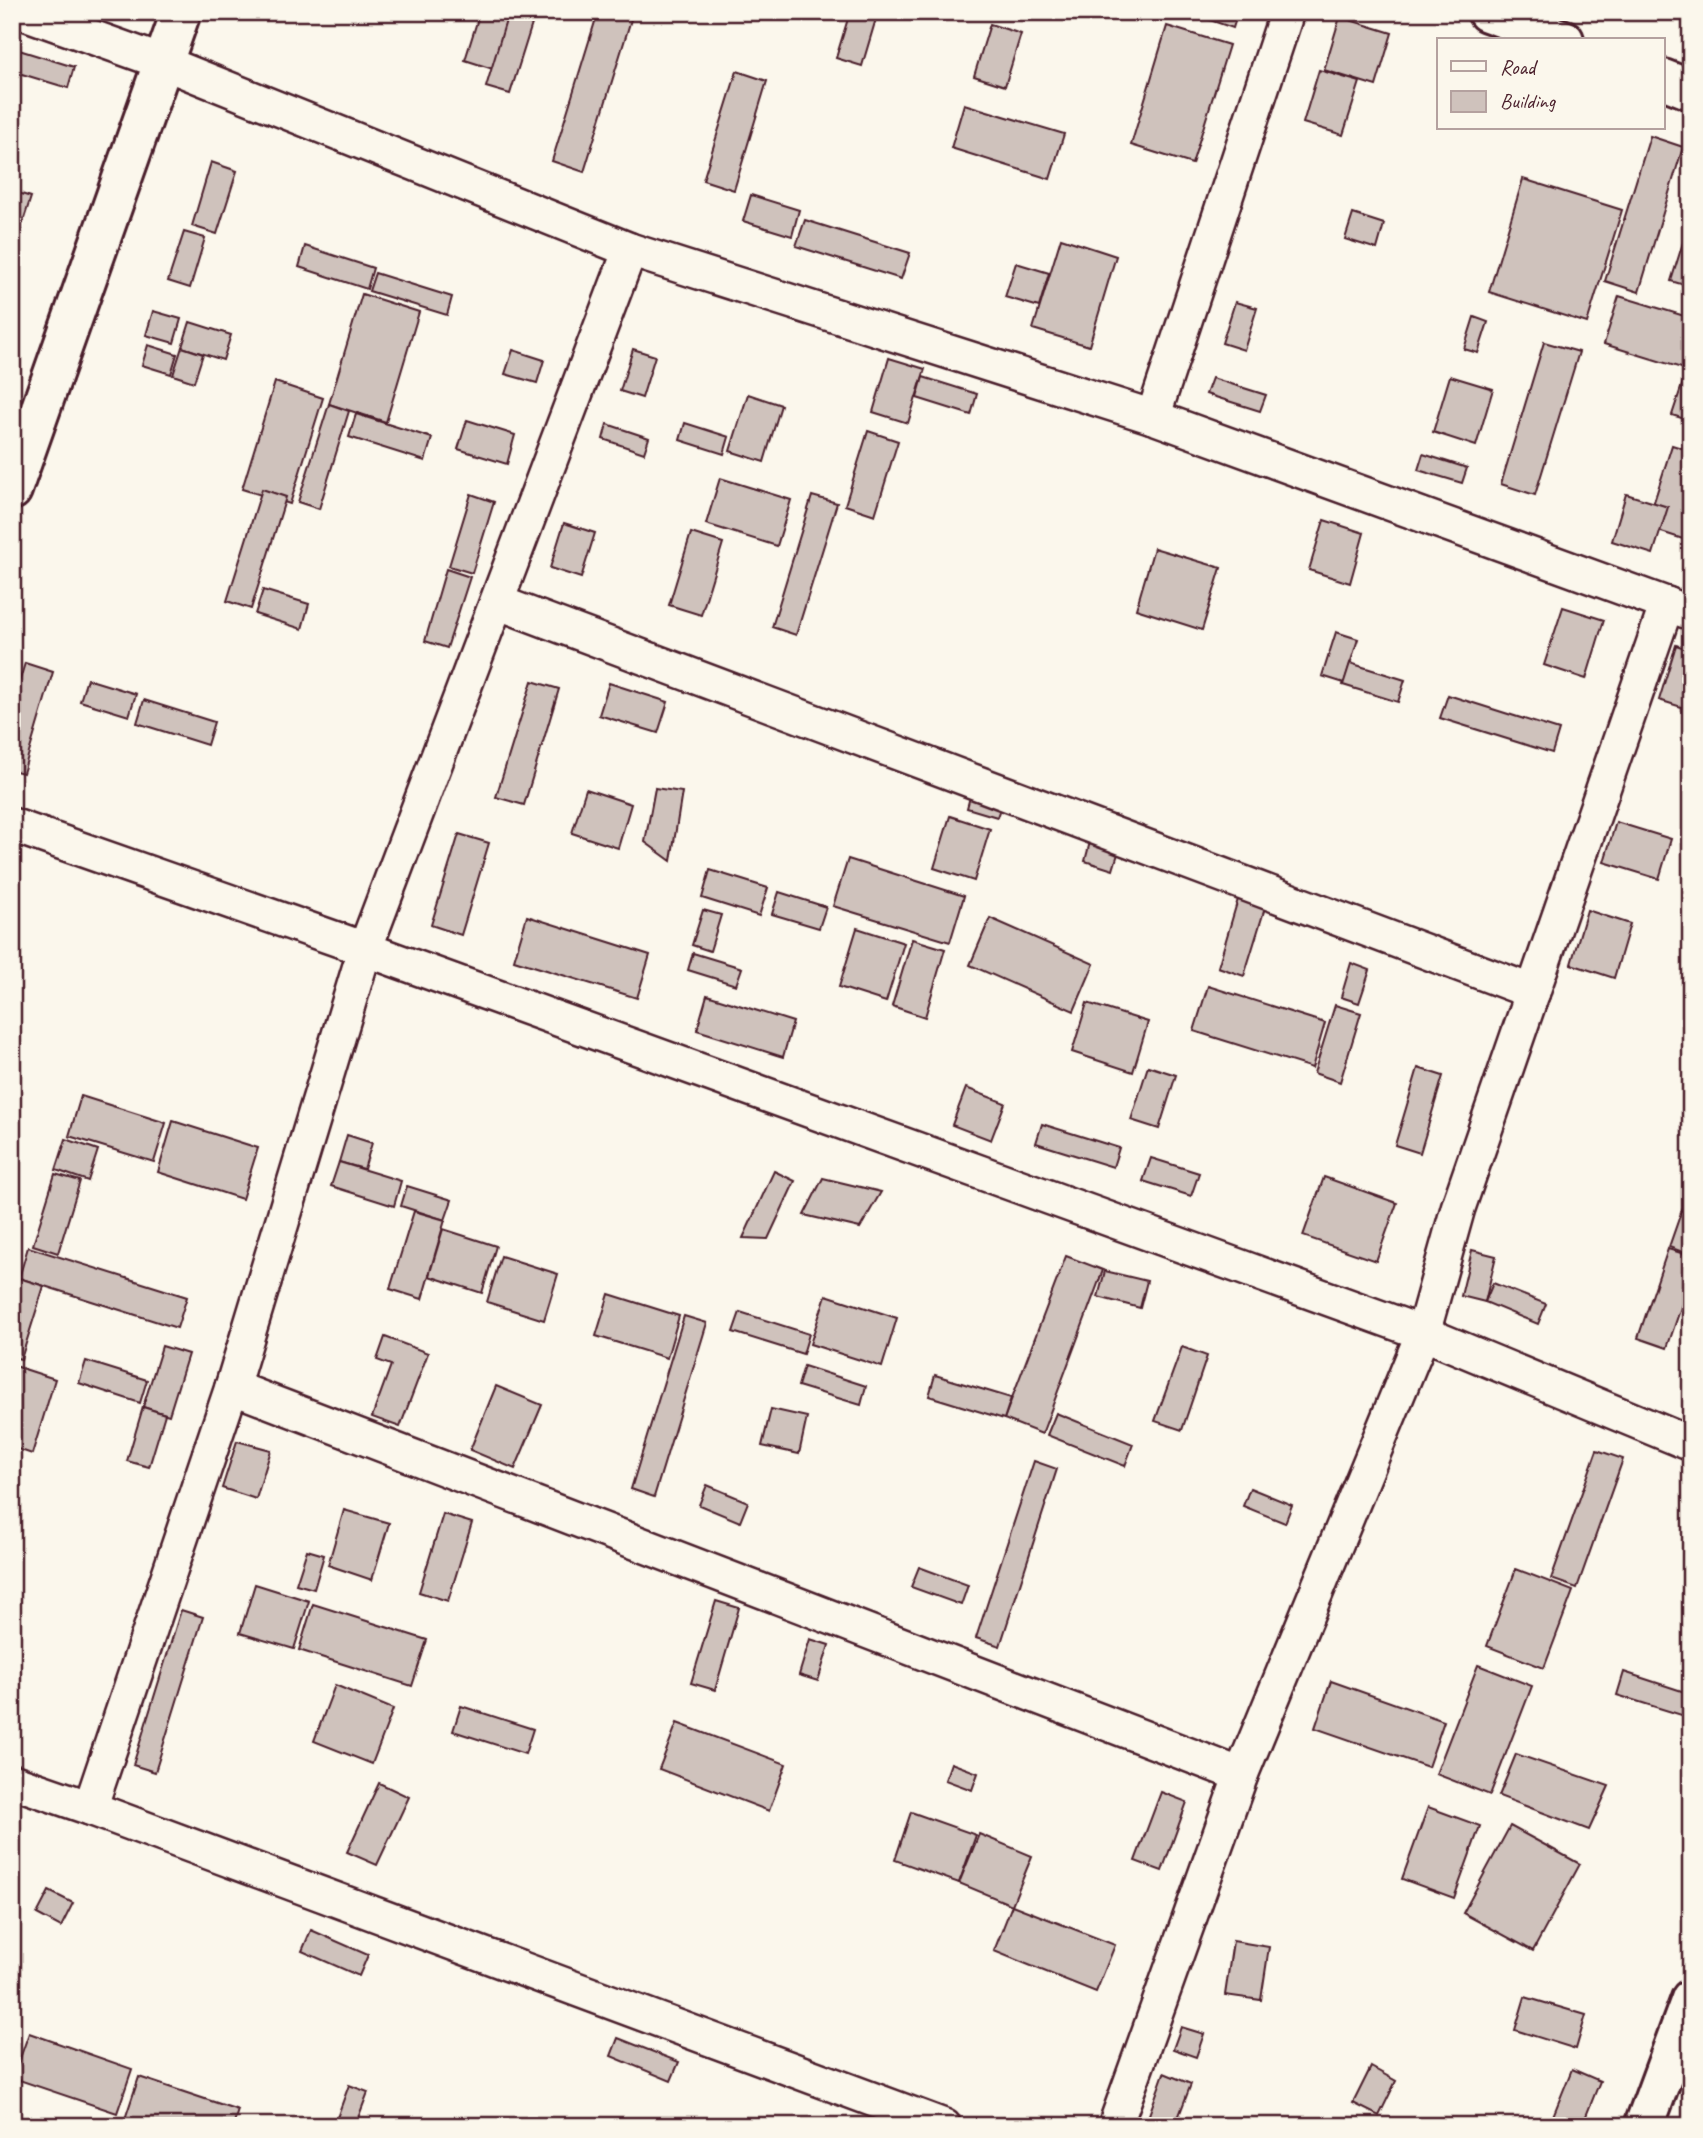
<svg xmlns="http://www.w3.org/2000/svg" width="1703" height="2138" viewBox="0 0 1703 2138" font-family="Caveat,sans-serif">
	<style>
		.building { fill: #cfc2bc; stroke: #4a1f2b; stroke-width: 2 }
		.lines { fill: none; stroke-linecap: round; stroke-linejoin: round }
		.street-casing { stroke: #4a1f2b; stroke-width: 38 }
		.secondary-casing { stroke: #4a1f2b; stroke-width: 44 }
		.street { stroke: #fbf7ec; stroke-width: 33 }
		.secondary { stroke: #fbf7ec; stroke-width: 38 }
	</style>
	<rect width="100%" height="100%" fill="#fbf7ec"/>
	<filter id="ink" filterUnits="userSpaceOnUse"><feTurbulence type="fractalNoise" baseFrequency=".0143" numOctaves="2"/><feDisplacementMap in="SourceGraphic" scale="14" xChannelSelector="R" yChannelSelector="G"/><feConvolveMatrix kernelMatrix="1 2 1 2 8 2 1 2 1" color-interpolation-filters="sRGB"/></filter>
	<g filter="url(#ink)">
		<g class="building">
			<polygon points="480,12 510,12 493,69 465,60"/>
			<polygon points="598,12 633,13 584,172 552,161"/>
			<polygon points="850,12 878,12 862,66 836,58"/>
			<polygon points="1187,12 1238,12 1233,28"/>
			<polygon points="507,17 532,24 510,94 486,87"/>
			<polygon points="1340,17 1392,33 1376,86 1324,70"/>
			<polygon points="990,24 1021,34 1005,86 974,76"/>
			<polygon points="1167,26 1229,45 1192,164 1131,145"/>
			<polygon points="19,50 74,67 68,88 12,71"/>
			<polygon points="1319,70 1360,82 1343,135 1303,123"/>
			<polygon points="737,71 767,81 734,190 703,180"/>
			<polygon points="964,104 1064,134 1050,179 951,148"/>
			<polygon points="1650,136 1683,147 1639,292 1605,281"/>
			<polygon points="211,162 237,171 217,234 192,226"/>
			<polygon points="1523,179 1622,210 1587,323 1489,292"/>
			<polygon points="12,191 31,197 12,256"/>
			<polygon points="751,195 799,210 792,236 743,221"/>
			<polygon points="1353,214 1384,224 1377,249 1345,239"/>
			<polygon points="805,220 910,253 901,279 796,246"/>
			<polygon points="1687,230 1691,231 1691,287 1671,281"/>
			<polygon points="184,232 205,238 190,288 168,281"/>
			<polygon points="1061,238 1116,256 1089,346 1033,329"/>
			<polygon points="305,246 373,268 367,289 299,267"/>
			<polygon points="1016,263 1049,273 1039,307 1005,297"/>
			<polygon points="375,273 452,297 447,315 369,291"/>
			<polygon points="362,294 419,312 386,422 329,404"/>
			<polygon points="1619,296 1691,318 1691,371 1604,344"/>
			<polygon points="1235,302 1257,308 1244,350 1222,343"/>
			<polygon points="153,311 181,319 174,343 146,335"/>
			<polygon points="1474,317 1488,322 1478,353 1464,349"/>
			<polygon points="190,322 231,335 223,360 182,347"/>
			<polygon points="1544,342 1579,352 1535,495 1501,484"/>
			<polygon points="148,345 177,354 171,374 142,365"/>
			<polygon points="182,347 203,354 194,382 173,375"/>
			<polygon points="633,349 655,356 642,398 620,391"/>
			<polygon points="513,350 544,360 537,383 505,374"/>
			<polygon points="889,358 925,369 908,423 873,412"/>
			<polygon points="1686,373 1691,374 1691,421 1672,415"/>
			<polygon points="1450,376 1493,389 1476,446 1433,432"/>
			<polygon points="923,377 977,394 971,415 917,398"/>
			<polygon points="1212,378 1266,395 1260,411 1206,394"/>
			<polygon points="275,382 323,398 290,504 242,489"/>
			<polygon points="748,394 781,405 764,462 730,451"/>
			<polygon points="329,404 349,411 319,509 298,502"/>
			<polygon points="356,414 432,438 425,461 349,437"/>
			<polygon points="467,420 515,435 507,464 458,449"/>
			<polygon points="685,423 729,437 724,454 680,440"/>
			<polygon points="607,424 649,438 644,453 603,439"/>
			<polygon points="868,431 898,441 875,515 845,505"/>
			<polygon points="1672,445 1691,451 1691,525 1686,540 1646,527"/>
			<polygon points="1423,454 1467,468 1462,483 1418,470"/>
			<polygon points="720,478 791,500 777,546 706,524"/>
			<polygon points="262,489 286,497 251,609 227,601"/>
			<polygon points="471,494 494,502 472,573 449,566"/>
			<polygon points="1626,494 1668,507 1653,554 1612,541"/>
			<polygon points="812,496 837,503 796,635 772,627"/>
			<polygon points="1324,520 1364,533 1350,583 1309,570"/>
			<polygon points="564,523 595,533 581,578 550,568"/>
			<polygon points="691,533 723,543 701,615 669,605"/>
			<polygon points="1154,548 1221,568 1202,630 1136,609"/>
			<polygon points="446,569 470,577 447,648 425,641"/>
			<polygon points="263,590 309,604 302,629 255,614"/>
			<polygon points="1563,607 1604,620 1586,679 1544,665"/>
			<polygon points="1336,632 1358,639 1344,683 1322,676"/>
			<polygon points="1676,645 1691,650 1691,710 1659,700"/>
			<polygon points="25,663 53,672 23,773 12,770 12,705"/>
			<polygon points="1350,663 1405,680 1398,702 1343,685"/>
			<polygon points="87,679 136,694 129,716 80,701"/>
			<polygon points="532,681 559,689 524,805 496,797"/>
			<polygon points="609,683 668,702 658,733 599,715"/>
			<polygon points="1448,695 1559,730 1552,753 1440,718"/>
			<polygon points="144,700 214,722 207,745 137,723"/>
			<polygon points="655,788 682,792 671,861 645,842"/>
			<polygon points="586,789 631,804 618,848 572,833"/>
			<polygon points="971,793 1002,803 997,817 967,808"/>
			<polygon points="950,816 990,829 974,881 934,868"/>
			<polygon points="1616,822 1671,839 1659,879 1604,862"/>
			<polygon points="459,834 489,843 461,935 431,925"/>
			<polygon points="1091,838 1120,847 1113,870 1085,861"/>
			<polygon points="848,859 964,896 950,942 833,906"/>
			<polygon points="710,870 768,888 759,916 702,898"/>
			<polygon points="1241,889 1268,898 1244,976 1218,967"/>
			<polygon points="779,892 826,907 819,928 772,914"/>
			<polygon points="703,910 721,915 710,951 692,945"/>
			<polygon points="1587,910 1630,924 1614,978 1571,964"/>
			<polygon points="527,916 650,955 637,998 514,960"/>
			<polygon points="990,918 1094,964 1074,1011 970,965"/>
			<polygon points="857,928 904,943 886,1002 839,987"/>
			<polygon points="912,939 945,949 925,1017 892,1006"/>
			<polygon points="693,953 742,968 736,985 688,970"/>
			<polygon points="1351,963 1370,970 1359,1003 1341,997"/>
			<polygon points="1208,986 1325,1023 1312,1068 1194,1031"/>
			<polygon points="707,995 793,1022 783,1057 697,1030"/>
			<polygon points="1087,1003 1148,1022 1133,1072 1072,1052"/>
			<polygon points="1335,1005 1361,1013 1340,1082 1314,1073"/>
			<polygon points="1148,1066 1176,1075 1159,1129 1131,1120"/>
			<polygon points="1418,1068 1443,1076 1420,1153 1395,1145"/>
			<polygon points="966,1088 1005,1103 991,1140 952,1125"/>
			<polygon points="81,1096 166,1123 154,1162 69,1136"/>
			<polygon points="173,1121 258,1148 242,1199 158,1172"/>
			<polygon points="1042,1124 1119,1148 1113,1167 1036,1143"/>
			<polygon points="347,1135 372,1143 364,1169 339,1162"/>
			<polygon points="66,1139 98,1150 88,1181 56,1170"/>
			<polygon points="1151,1158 1199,1173 1191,1196 1143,1181"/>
			<polygon points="339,1162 401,1181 394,1206 331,1186"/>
			<polygon points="774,1171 795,1181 768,1239 743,1238"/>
			<polygon points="55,1174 80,1181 58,1253 33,1245"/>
			<polygon points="1324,1177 1397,1203 1376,1261 1303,1236"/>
			<polygon points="823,1178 881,1192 860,1228 804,1215"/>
			<polygon points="1691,1184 1691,1255 1669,1247"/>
			<polygon points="407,1186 452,1200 445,1220 401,1206"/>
			<polygon points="414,1211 445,1220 422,1299 390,1289"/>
			<polygon points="443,1229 496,1246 482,1293 429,1276"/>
			<polygon points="28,1247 187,1297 177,1328 19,1278"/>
			<polygon points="1668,1249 1691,1256 1691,1278 1667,1348 1638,1338"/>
			<polygon points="1472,1250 1496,1256 1485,1302 1461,1296"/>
			<polygon points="501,1256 558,1274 544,1320 487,1302"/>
			<polygon points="1066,1256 1103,1270 1042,1434 1004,1419"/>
			<polygon points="1105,1271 1147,1281 1140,1308 1098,1297"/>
			<polygon points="19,1278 44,1286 21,1359 12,1357 12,1298"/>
			<polygon points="1493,1283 1546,1304 1538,1324 1485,1302"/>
			<polygon points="609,1294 679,1316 667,1358 596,1336"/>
			<polygon points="826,1295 897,1318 882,1367 810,1344"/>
			<polygon points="740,1312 809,1334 803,1354 733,1332"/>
			<polygon points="684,1316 707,1323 654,1497 631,1489"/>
			<polygon points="385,1337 428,1353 400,1427 372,1417 391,1365 377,1360"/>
			<polygon points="162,1346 188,1354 169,1415 143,1407"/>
			<polygon points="1182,1347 1207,1356 1182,1430 1155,1421"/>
			<polygon points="86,1361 147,1380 140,1403 79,1383"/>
			<polygon points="12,1365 55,1379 32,1454 12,1447"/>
			<polygon points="804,1366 866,1386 861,1405 798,1386"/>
			<polygon points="935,1375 1011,1398 1004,1419 929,1396"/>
			<polygon points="496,1386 542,1405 515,1469 470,1450"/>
			<polygon points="143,1407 165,1414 149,1467 127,1461"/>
			<polygon points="771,1409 807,1417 799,1454 762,1446"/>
			<polygon points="1056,1413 1133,1444 1125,1466 1047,1435"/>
			<polygon points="237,1441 271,1450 256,1499 222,1488"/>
			<polygon points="1597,1450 1623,1459 1577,1588 1551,1579"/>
			<polygon points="1034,1461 1057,1469 1000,1646 976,1638"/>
			<polygon points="707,1485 748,1502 740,1522 699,1505"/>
			<polygon points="1250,1488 1292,1505 1285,1523 1243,1506"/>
			<polygon points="344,1510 389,1523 372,1580 328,1565"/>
			<polygon points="443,1514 472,1523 448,1601 419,1592"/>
			<polygon points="307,1550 324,1555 314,1589 296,1584"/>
			<polygon points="919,1567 968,1585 961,1605 911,1587"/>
			<polygon points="1516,1569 1573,1591 1544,1668 1487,1646"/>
			<polygon points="255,1584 309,1601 294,1649 240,1633"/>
			<polygon points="716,1601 739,1608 715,1690 691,1683"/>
			<polygon points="313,1604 427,1640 412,1686 299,1650"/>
			<polygon points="181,1610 203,1617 155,1772 133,1765"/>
			<polygon points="810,1639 829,1645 818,1681 799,1675"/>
			<polygon points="1478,1665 1532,1686 1490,1795 1436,1774"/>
			<polygon points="1624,1672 1691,1694 1691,1718 1617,1695"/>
			<polygon points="1331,1681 1444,1721 1428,1767 1315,1728"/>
			<polygon points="335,1685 393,1709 372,1764 314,1741"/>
			<polygon points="461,1706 533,1729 525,1754 453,1731"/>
			<polygon points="677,1723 786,1764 769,1811 659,1769"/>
			<polygon points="1516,1754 1609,1786 1589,1830 1499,1796"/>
			<polygon points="951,1763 978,1773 972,1790 945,1780"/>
			<polygon points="379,1783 409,1797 377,1865 347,1852"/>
			<polygon points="1161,1792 1187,1802 1162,1871 1135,1861"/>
			<polygon points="1428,1807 1480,1826 1454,1898 1402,1879"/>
			<polygon points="911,1812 976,1835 959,1883 895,1860"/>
			<polygon points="1510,1826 1580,1864 1533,1951 1463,1913"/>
			<polygon points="979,1834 1032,1856 1012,1905 959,1883"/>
			<polygon points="49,1891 73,1903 61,1927 37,1914"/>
			<polygon points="1012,1905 1115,1945 1096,1992 994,1951"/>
			<polygon points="311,1930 368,1955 359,1976 302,1951"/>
			<polygon points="1233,1941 1269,1947 1261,2000 1225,1995"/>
			<polygon points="1525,1997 1586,2015 1576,2049 1515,2030"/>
			<polygon points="1181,2027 1204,2034 1196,2057 1173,2049"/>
			<polygon points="29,2033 132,2069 117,2113 13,2078"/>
			<polygon points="618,2038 679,2062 671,2081 611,2056"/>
			<polygon points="1371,2067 1396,2081 1379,2116 1353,2103"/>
			<polygon points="1572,2069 1600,2081 1582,2126 1549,2126"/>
			<polygon points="1164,2073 1191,2084 1175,2126 1145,2126"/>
			<polygon points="139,2077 238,2110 233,2126 147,2126 125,2119"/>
			<polygon points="349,2085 368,2092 355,2126 334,2126"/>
		</g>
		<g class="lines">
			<defs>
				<g id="street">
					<polyline points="22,12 162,62 630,250 1153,417 1691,613"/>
					<polyline points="1153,417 1287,12"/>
					<polyline points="497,602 1533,992"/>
					<polyline points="12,825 365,949 1423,1333 1691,1444"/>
					<polyline points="232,1387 1241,1775"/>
					<polyline points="12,1781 90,1808 944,2126"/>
					<polyline points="90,1808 232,1387 365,949 630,250"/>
					<polyline points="1115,2126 1241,1775 1423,1333 1458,1208 1667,604"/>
				</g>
				<g id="secondary">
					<polyline points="1487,12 1564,40"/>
					<polyline points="1663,79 1691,90"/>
					<polyline points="12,490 181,12"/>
					<polyline points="1644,2126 1691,1999"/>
				</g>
			</defs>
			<use href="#street" class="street-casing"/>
			<use href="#secondary" class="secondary-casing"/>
			<use href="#street" class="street"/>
			<use href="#secondary" class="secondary"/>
		</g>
	</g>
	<rect width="1703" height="2138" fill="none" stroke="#fbf7ec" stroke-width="42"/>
	<rect x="21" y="21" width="1661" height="2096" fill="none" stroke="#4a1f2b" stroke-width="2.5" filter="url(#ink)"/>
	<rect x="1437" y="38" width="228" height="91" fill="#fbf7ec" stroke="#b4a19f" stroke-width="2"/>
	<rect x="1451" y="61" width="35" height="10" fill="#fbf7ec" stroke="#b4a19f" stroke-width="2"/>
	<text x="1500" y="74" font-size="21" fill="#4a1f2b">Road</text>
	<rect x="1451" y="91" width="35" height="21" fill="#cfc2bc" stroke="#b4a19f" stroke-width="2"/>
	<text x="1500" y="108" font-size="21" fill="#4a1f2b">Building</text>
</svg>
